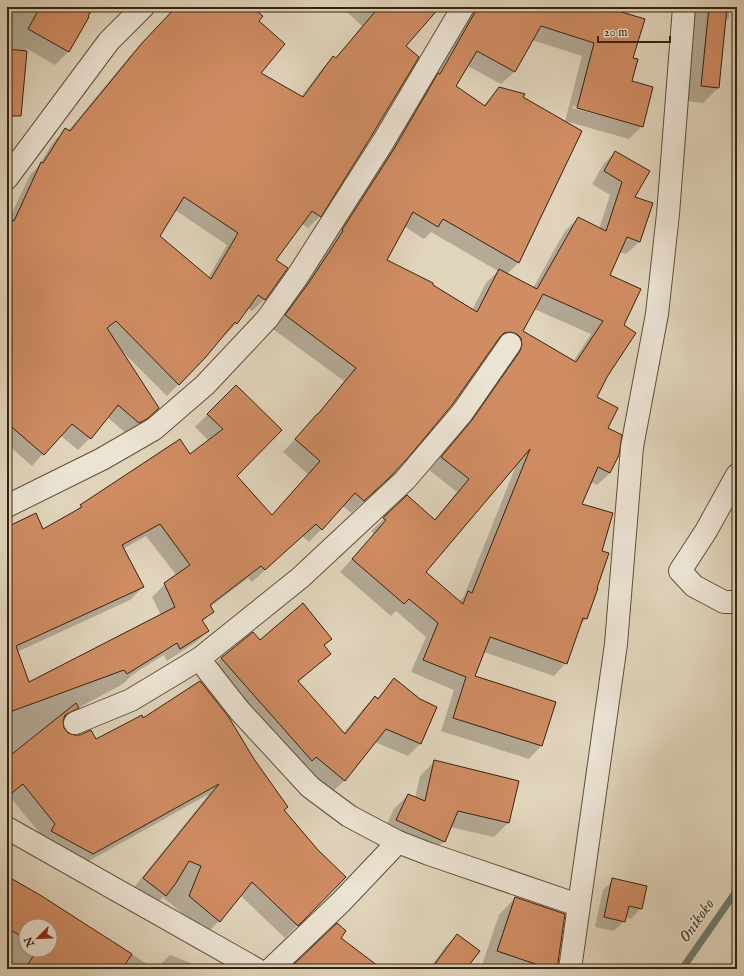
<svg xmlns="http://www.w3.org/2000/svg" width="744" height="976" viewBox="0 0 744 976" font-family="'IM FELL English',serif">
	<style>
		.shadow { fill: #0003; fill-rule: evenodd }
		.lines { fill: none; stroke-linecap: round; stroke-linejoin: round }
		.stream { stroke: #6f7c74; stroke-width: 7 }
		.building { fill: #d08c63; stroke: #34230f; fill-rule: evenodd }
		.minor-casing { stroke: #5f4f3a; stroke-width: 24 }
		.minor { stroke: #ebe3d3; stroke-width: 22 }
		.labels { text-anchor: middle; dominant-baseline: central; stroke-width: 3; stroke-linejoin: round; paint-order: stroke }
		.water-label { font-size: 17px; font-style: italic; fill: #4c4839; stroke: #ebe3d3 }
	</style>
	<rect width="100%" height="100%" fill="#e0d4bb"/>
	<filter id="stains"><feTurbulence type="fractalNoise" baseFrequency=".005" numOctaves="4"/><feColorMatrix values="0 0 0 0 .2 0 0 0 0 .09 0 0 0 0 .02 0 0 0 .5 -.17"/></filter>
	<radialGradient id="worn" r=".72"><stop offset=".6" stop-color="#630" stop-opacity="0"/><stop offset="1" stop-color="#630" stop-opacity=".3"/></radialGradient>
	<g class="shadow">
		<polygon points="7,7 92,7 87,17 88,17 68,52 55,65 26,48 22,95 7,108"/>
		<path d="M177,7h73l7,14 2,52 42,24 21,-28 11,-12 2,2 27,-33 -20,-19h97l-35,40 -84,169 -12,12 -6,-4 -28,36 13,8 -23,32 -12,11 -4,-3 -11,15 -12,12 -1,-1 -20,24 -37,38 -45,-45 36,57 -24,22 -7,4 -20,-17 -17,21 -12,12 -18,-15 -28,31 -25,-22v-227l2,2 21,-44 7,-7 17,-27 12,-11 2,1 62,-75zM175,210l52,35 -19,33 -49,-41z"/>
		<path d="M473,7h128l31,52 -2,23 12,44 -13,13 -64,-18 17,-65 -50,-16 -18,32 -13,12 -33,-18 -13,20 28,20 16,-18 23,10 -3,164 -12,12 26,14 32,-57 13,-13 21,11 11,-34 -18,-11 11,-19 12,-13 19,46 5,44 -13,12 -7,-2 -10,23 14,51 -17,51 -10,21 11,31 3,44 -13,12 -7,-3 -10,22 21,48 -5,37h1l-11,30 -6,6 -14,38 -12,13 -70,-24 -10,25 81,25 -14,44 -12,13 -88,-28 13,-41 -43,-18 15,-35 -30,-26 -5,5 -51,-44 34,-38 -3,-3 36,-34 27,23 23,-28 -28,-22 31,-36 48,-69 -11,-21 -4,1 -119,147 -23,21 -8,-7 -34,36 -7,-6 -50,46 -4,-4 -38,29 3,5 -11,10 6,9 -13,12 -28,18 -3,-6 -32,20 -9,9 -45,24 -16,14 1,6 4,6 29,6 47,-21 140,92 34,40 28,26 -60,61 -45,-43 -21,26 -13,13 -43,-37 -11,11 -21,-17 78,-97 -129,72 -37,-29 -34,-41 -2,2v-270l36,3 31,-18 7,-7 108,-51 20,-14 -14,-14 41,-41 -1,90 36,40 37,-42 -25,-22 30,-32 31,-39 -71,-52 24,-34 34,-51 -1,-1zM573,106l62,17v2l-63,-17zM404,226l20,13 7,-7 67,39 -12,12 -14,27 -41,-25 -45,-24zM534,309l57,25 -18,28 -51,-30zM517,463l-53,133 -5,6 -35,-30zM146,536l31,40 -12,8 -13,13 9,18 -133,68 -11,-31 113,-52 13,-13 -20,-38z"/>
		<polygon points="693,7 729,7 729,18 725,22 718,88 703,103 687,101 693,32 692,32"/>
		<polygon points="331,639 323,646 330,654 298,682 343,734 363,709 375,697 377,699 394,680 420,700 421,743 408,756 375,742 345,780 332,792 303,769 209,671 221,658 260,641"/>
		<polygon points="435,761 518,781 508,823 494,837 450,827 444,841 429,856 382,835 394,809 408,795 415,798 420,776"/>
		<path d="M7,878l33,18 115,73h-148zM26,926h24v24h-24z"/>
		<polygon points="613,880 641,908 631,919 625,917 624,921 614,931 595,927 603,890"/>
		<polygon points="515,898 556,969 486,969 481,968 499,915"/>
		<polygon points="457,935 465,969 429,969 446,946"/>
		<polygon points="170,955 204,968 204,969 156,969"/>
	</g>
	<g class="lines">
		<polyline class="stream" points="682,969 737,890"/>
	</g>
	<g class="building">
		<polygon points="40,7 94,7 88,16 89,17 69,52 28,29"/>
		<path d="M176,7h75l12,9 -4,5 26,23 -24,29 42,24 30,-41 3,2 43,-51h61l-34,39 13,11 -47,78 -51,82 -9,-6 -36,49 12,8 -23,32 -7,-5 -21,29 -2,-2 -30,36 -26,27 -63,-64 -9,7 52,80 -12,11 -8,4 -21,-18 -27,34 -19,-15 -28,31 -37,-32v-207l7,5 27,-59 2,1 22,-35 5,3 72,-88zM184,197l54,36 -27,46 -51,-43z"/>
		<path d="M478,7h127l40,12 -12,39 5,1 -6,22 21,6 -10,40 -66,-19 17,-65 -53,-17 -26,46 -38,-21 -21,35 29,20 14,-19 26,7 -2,3 59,34 -63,132 -76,-44 -5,8 -25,-15 -26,48 46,23v2l44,27 22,-43 38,20 41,-72 28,14 16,-49 -18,-11 11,-20 35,20 -15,26 18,6 -13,39 -13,-5 -17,38 31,14 -17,36 12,8 -29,44 -10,20 21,11 -10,20 14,7 -3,20 -9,18 -12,-6 -16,37 31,9 -11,38 7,2 -12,35h1l-11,31 -4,-1 -16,46 -77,-27 -15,39 81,26 -14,44 -89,-28 13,-41 -43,-17 15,-37 -29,-24 -5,5 -52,-45 34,-39 -3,-2 24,-23 28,25 34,-41 -28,-22 31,-37 48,-69 2,-6 -1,-7 -4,-4 -6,-2 -7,1 -4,4 -48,68 -45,54 -19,20 -24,22 -9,-8 -33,37 -6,-6 -51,46 -4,-4 -51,39 4,7 -12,8 7,11 -29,18 -3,-6 -50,31 -3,-4 -117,43v-186l29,-14 7,16 39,-22 -2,-2 100,-66 10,15 33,-25 -16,-15 29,-29 46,45 -45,46 35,39 48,-54 -25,-22 22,-25h1l38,-46 -71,-53 25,-34 33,-50 -1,-1 52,-81 44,-76 2,1zM543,294l60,27 -27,41 -53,-31zM530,449l-58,144 -4,-2 -5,13 -37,-32zM160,524l30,41 -26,18 11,24 -146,75 -13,-36 128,-59 -22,-42z"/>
		<polygon points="709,7 727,7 719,88 701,86"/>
		<polygon points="7,49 27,51 21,116 7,116"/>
		<polygon points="303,603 332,639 324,645 331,654 298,681 345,734 375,696 378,699 394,678 420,699 437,707 421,744 386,729 345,781 316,757 312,761 221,658 253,632 260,640"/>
		<polygon points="200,681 228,716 254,759 288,807 284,810 318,850 346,877 298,926 252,882 220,922 189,896 201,866 189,861 176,883 166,896 143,878 219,784 93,854 51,831 55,824 23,784 7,797 7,758 76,703 79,708 65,715 63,721 64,728 68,733 74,735 80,735 91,730 96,739 142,715 143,718"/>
		<polygon points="434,760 519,781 509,823 458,811 445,842 396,820 408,794 425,801"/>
		<polygon points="7,876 40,895 132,954 122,969 25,969 37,950 50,950 50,926 26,926 26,939 7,928"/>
		<polygon points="612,878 647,886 642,909 629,906 625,922 604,917"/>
		<polygon points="515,897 565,914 557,969 550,969 497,951"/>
		<polygon points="337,923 346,931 341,938 382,969 289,969"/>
		<polygon points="457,934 480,951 466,969 431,969"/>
	</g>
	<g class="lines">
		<defs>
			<g id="minor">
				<polyline points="7,178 109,41 143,7"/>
				<polyline points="737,475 706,531 680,571 694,586 724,602 737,602"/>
				<polyline points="7,506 102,459 154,429 205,385 267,319 297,277 383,142 463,7"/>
				<polyline points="199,659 239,710 310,787 349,816 398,842 429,854 578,905"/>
				<polyline points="75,723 131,700 199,659 300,578 405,480 462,413 510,344"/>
				<polyline points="7,828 256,969"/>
				<polyline points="271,969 341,902 398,842"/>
				<polyline points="570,969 616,644 632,447 657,314 668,214 684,7"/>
			</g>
		</defs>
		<use href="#minor" class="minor-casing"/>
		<use href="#minor" class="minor"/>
	</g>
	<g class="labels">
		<g class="water-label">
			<text transform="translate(697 921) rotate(-55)">Onikoko</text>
		</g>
	</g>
	<rect width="744" height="976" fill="none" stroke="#e0d4bb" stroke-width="24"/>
	<rect x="8" y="8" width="728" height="960" fill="none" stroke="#34230f" stroke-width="2"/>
	<rect x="12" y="12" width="720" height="952" fill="none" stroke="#34230f"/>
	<g transform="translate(38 938) rotate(246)"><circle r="19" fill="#ebe3d3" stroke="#a29685"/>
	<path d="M0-3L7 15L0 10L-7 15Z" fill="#8f2418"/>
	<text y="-6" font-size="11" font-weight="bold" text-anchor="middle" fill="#34230f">N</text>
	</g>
	<path d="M598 36v6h72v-6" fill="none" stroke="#34230f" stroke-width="2"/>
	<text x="604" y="36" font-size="12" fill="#34230f" stroke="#ebe3d3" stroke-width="3" paint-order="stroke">20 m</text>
	<rect width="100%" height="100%" filter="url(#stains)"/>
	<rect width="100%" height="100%" fill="url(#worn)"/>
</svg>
